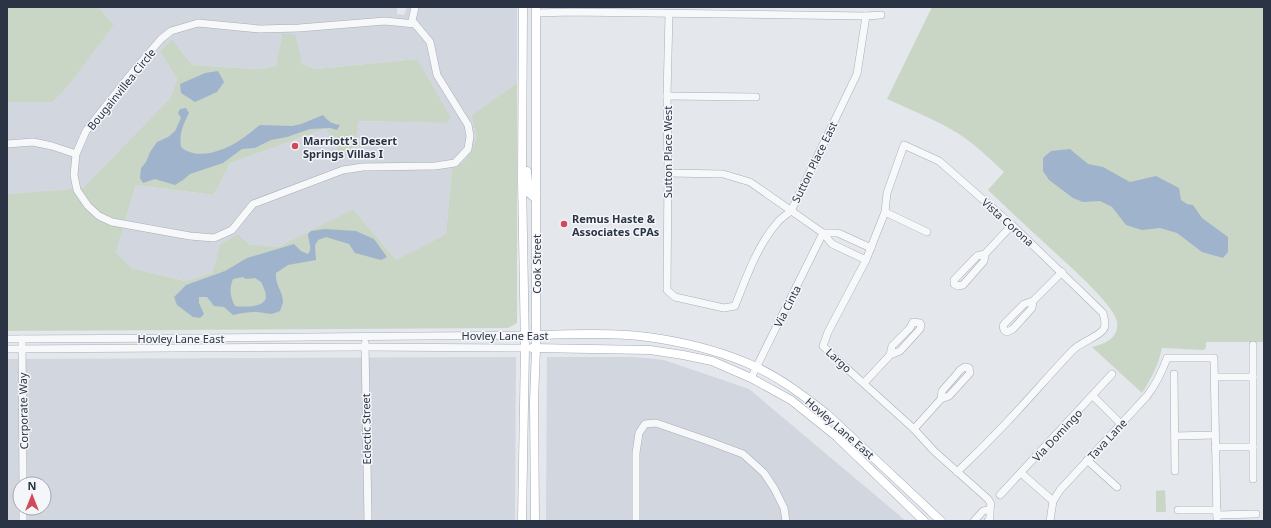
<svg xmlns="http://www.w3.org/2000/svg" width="1271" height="528" viewBox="0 0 1271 528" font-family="'Noto Sans',sans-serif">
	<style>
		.built { fill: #d2d6de; fill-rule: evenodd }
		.green { fill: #c9d6c5 }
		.water { fill: #9fb4cc; fill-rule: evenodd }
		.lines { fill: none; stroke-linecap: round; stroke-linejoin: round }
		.minor-casing { stroke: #a9aeb7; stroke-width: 8 }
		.major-casing { stroke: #a3abb8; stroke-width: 9 }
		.minor { stroke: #f7f8fa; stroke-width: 7 }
		.major { stroke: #fff; stroke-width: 8 }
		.poi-dot { fill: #d1495b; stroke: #f4f6f9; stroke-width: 1.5 }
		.labels { text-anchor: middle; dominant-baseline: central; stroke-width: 3; stroke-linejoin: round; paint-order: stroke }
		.street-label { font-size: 11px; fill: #2b3445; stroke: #f4f6f9 }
		.poi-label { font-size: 11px; font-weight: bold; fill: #2b3445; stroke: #f4f6f9; text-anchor: start }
	</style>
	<rect width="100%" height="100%" fill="#e4e7ec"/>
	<g class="built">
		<polygon points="98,7 397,7 397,14 404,15 407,7 517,7 517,83 473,115 477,138 464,162 452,168 446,234 396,260 353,209 278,247 220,245 212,273 186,281 132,268 116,252 136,185 214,195 230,163 326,127 341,157 357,155 358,121 445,123 417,59 316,69 302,64 282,34 276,66 258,69 192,65 172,39 160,51 177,79 171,97 83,188 7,194 7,102 53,102 69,85 114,25"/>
		<path d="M516,357l-1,164h-508v-162zM20,484h24v24h-24z"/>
		<polygon points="547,357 634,357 664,360 749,389 906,521 546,521"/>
	</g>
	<g class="green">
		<polygon points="7,7 98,7 114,25 69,85 53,102 7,102"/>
		<path d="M932,7h332v335h-58v5l-2,3 -42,-2c-4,18 -10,29 -20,45l-50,-46c13,-3 27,-9 25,-25 -2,-17 -53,-61 -67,-74 -21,-19 -42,-39 -62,-58l16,-18c-14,-13 -28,-27 -45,-38 -22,-14 -48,-24 -72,-35z"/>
		<polygon points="282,34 295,34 302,64 316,69 417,59 451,118 445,123 358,121 357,155 341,157 326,128 230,163 214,195 136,185 116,252 132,268 185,281 212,273 220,245 238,234 249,245 278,247 353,209 396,260 446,234 452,168 464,162 477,138 472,115 517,83 517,323 508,328 7,331 7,194 83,188 171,97 177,79 160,51 172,39 192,65 258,69 276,66"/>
		<polygon points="1165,490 1166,512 1156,512 1156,491"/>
	</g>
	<g class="water">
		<polygon points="218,71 224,82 217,92 195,102 181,93 180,84 205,73"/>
		<path d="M186,108l3,5c-6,12 -10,21 -8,34 16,14 43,4 59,-7 7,-4 13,-10 20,-15l32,1 9,-2 22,-9c5,6 9,9 17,10l-3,5 -7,-2 -20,1 -23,8 -16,3 -16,8 -13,1 -19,14 -33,11 -7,6 -8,5 -20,-6 -12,4 -3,-5 1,-10 5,-6 4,-10 7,-10 11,-5 7,-6 6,-13 -3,-5 2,-4z"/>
		<polygon points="1070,149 1088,164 1103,167 1130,182 1156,176 1179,188 1181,200 1187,204 1193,205 1202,218 1228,237 1228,252 1223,258 1202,252 1177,233 1160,228 1142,230 1126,225 1112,207 1100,201 1083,202 1073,198 1049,180 1043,171 1043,158 1051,151"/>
		<path d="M325,229l31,2 18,8 13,18 -6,3 -26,-7 -6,-9 -23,-7 -8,3 -1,2 -2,3 1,15 -28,5 -12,8c-1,13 7,18 7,29 0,2 -2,6 -3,9 -11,5 -12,2 -23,1 -8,0 -16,1 -24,3l-9,-8 -10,-1 -7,-9h-8v6l5,11 -4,4 -7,-1 -16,-12 -3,-8 12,-12 39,-14 22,-13 47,-14 7,7 7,3c5,-6 0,-13 0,-20l3,-3zM243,277l3,2 9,-1 6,4c2,4 5,10 5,15 -1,11 -24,10 -31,9 -5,-10 -6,-17 -2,-27z"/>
	</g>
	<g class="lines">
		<defs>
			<g id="minor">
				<polyline points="536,13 571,12 866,16 881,15"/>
				<path d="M669,14l-2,82 1,77 -1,117 8,7 49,11 11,-2c11,-28 22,-60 42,-83 4,-5 9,-8 14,-12l66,-137 9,-58"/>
				<polygon points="385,21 415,24 430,42 437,75 468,125 470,136 468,149 455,163 435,166 363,167 343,170 253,204 232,230 214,238 190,236 112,222 99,216 88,206 77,190 74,175 76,154 86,131 131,74 161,39 171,31 198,23 260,29 299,28"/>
				<polyline points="415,24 412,21 415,7"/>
				<polyline points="667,96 756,97"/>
				<polyline points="7,144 33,142 52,146 76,154"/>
				<polyline points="668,173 723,174 750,182 823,233 751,378"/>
				<polyline points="885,212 927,232"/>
				<polyline points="985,254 984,261 963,285 958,286 954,284 954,280 977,256 985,254 1012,225"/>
				<polyline points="866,260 832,244 823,233 838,233 871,248"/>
				<polyline points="1033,301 1032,308 1013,329 1007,332 1004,330 1003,326 1005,323 1024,304 1033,301 1062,272"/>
				<polyline points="7,339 200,338 524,335"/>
				<polyline points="22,339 23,484"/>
				<polyline points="365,343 368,521"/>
				<polyline points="7,349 365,347 525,348"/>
				<polyline points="1174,374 1175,471"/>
				<polyline points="1215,377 1253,377"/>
				<polyline points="864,383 890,355 900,351 920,329 921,325 920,323 913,322 910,328 892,346 890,355"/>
				<polyline points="1093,396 1121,424"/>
				<polyline points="914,429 941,399 949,396 970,373 969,368 965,367 960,370 957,374 942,391 941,399"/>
				<polyline points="1175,436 1215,435"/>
				<polyline points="1215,447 1253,447"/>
				<polyline points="1087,460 1117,487"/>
				<path d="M957,472c17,-16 34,-33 50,-50 22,-23 43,-48 66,-72 8,-8 23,-12 30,-20 4,-5 1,-12 0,-17l-91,-88 -73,-64 -35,-16 -17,48 -2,19 -19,48 -38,72 -5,14 9,9 82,74 20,22 54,48 3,5 -1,5"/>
				<polyline points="1021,473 1053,501"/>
				<polyline points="1253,479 1253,345"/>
				<polyline points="1000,495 1112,374"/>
				<polyline points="23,508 23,521"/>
				<polyline points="1178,510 1217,510"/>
				<polyline points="1217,515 1256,514"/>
				<polyline points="636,521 636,453 639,433 645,424 656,423 711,442 743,454 764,473 774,488 784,508 786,521"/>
				<polyline points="974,521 983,511 990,509 990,518 988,521"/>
				<path d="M1050,521l3,-20 7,-11 87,-94c9,-12 15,-24 20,-38h47l3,163"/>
			</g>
			<g id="major">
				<polyline points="527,171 529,193 536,199"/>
				<path d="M524,335c45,0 92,-4 137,4 30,5 67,15 95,28 26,12 49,30 71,47l114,107"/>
				<polyline points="532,348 650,350 683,355 712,361 751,378 791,400 837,437 924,521"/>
				<polyline points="522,521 525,348 522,179 523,7"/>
				<polyline points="535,521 534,401 536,348 536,7"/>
			</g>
		</defs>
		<use href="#minor" class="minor-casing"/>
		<use href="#major" class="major-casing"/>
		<use href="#minor" class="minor"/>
		<use href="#major" class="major"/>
	</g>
	<g class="poi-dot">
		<circle cx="295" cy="146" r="4"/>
		<circle cx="564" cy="224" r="4"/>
	</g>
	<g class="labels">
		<g class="street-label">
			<text transform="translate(121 89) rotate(-51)">Bougainvillea Circle</text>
			<text transform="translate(667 152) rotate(-90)">Sutton Place West</text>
			<text transform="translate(814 162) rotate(-64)">Sutton Place East</text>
			<text transform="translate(1008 222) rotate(42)">Vista Corona</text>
			<text transform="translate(536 264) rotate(-90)">Cook Street</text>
			<text transform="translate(787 306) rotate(-63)">Via Cinta</text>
			<text x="505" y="335">Hovley Lane East</text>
			<text x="181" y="338">Hovley Lane East</text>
			<text transform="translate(839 360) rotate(43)">Largo</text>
			<text transform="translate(23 411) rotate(-91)">Corporate Way</text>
			<text transform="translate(840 428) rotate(41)">Hovley Lane East</text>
			<text transform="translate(366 429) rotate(-91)">Eclectic Street</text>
			<text transform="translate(1057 435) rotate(-47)">Via Domingo</text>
			<text transform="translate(1107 439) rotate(-47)">Tava Lane</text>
		</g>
		<g class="poi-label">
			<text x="303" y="140">Marriott's Desert<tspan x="303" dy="13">Springs Villas I</tspan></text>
			<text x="572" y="218">Remus Haste &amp;<tspan x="572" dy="13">Associates CPAs</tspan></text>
		</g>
	</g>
	<rect width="1271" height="528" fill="none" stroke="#2b3445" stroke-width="16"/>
	<g transform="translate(32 496)"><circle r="19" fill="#f4f6f9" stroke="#a4a8b1"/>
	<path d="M0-3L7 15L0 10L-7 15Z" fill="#d1495b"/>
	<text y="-6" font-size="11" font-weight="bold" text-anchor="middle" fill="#2b3445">N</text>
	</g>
</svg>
